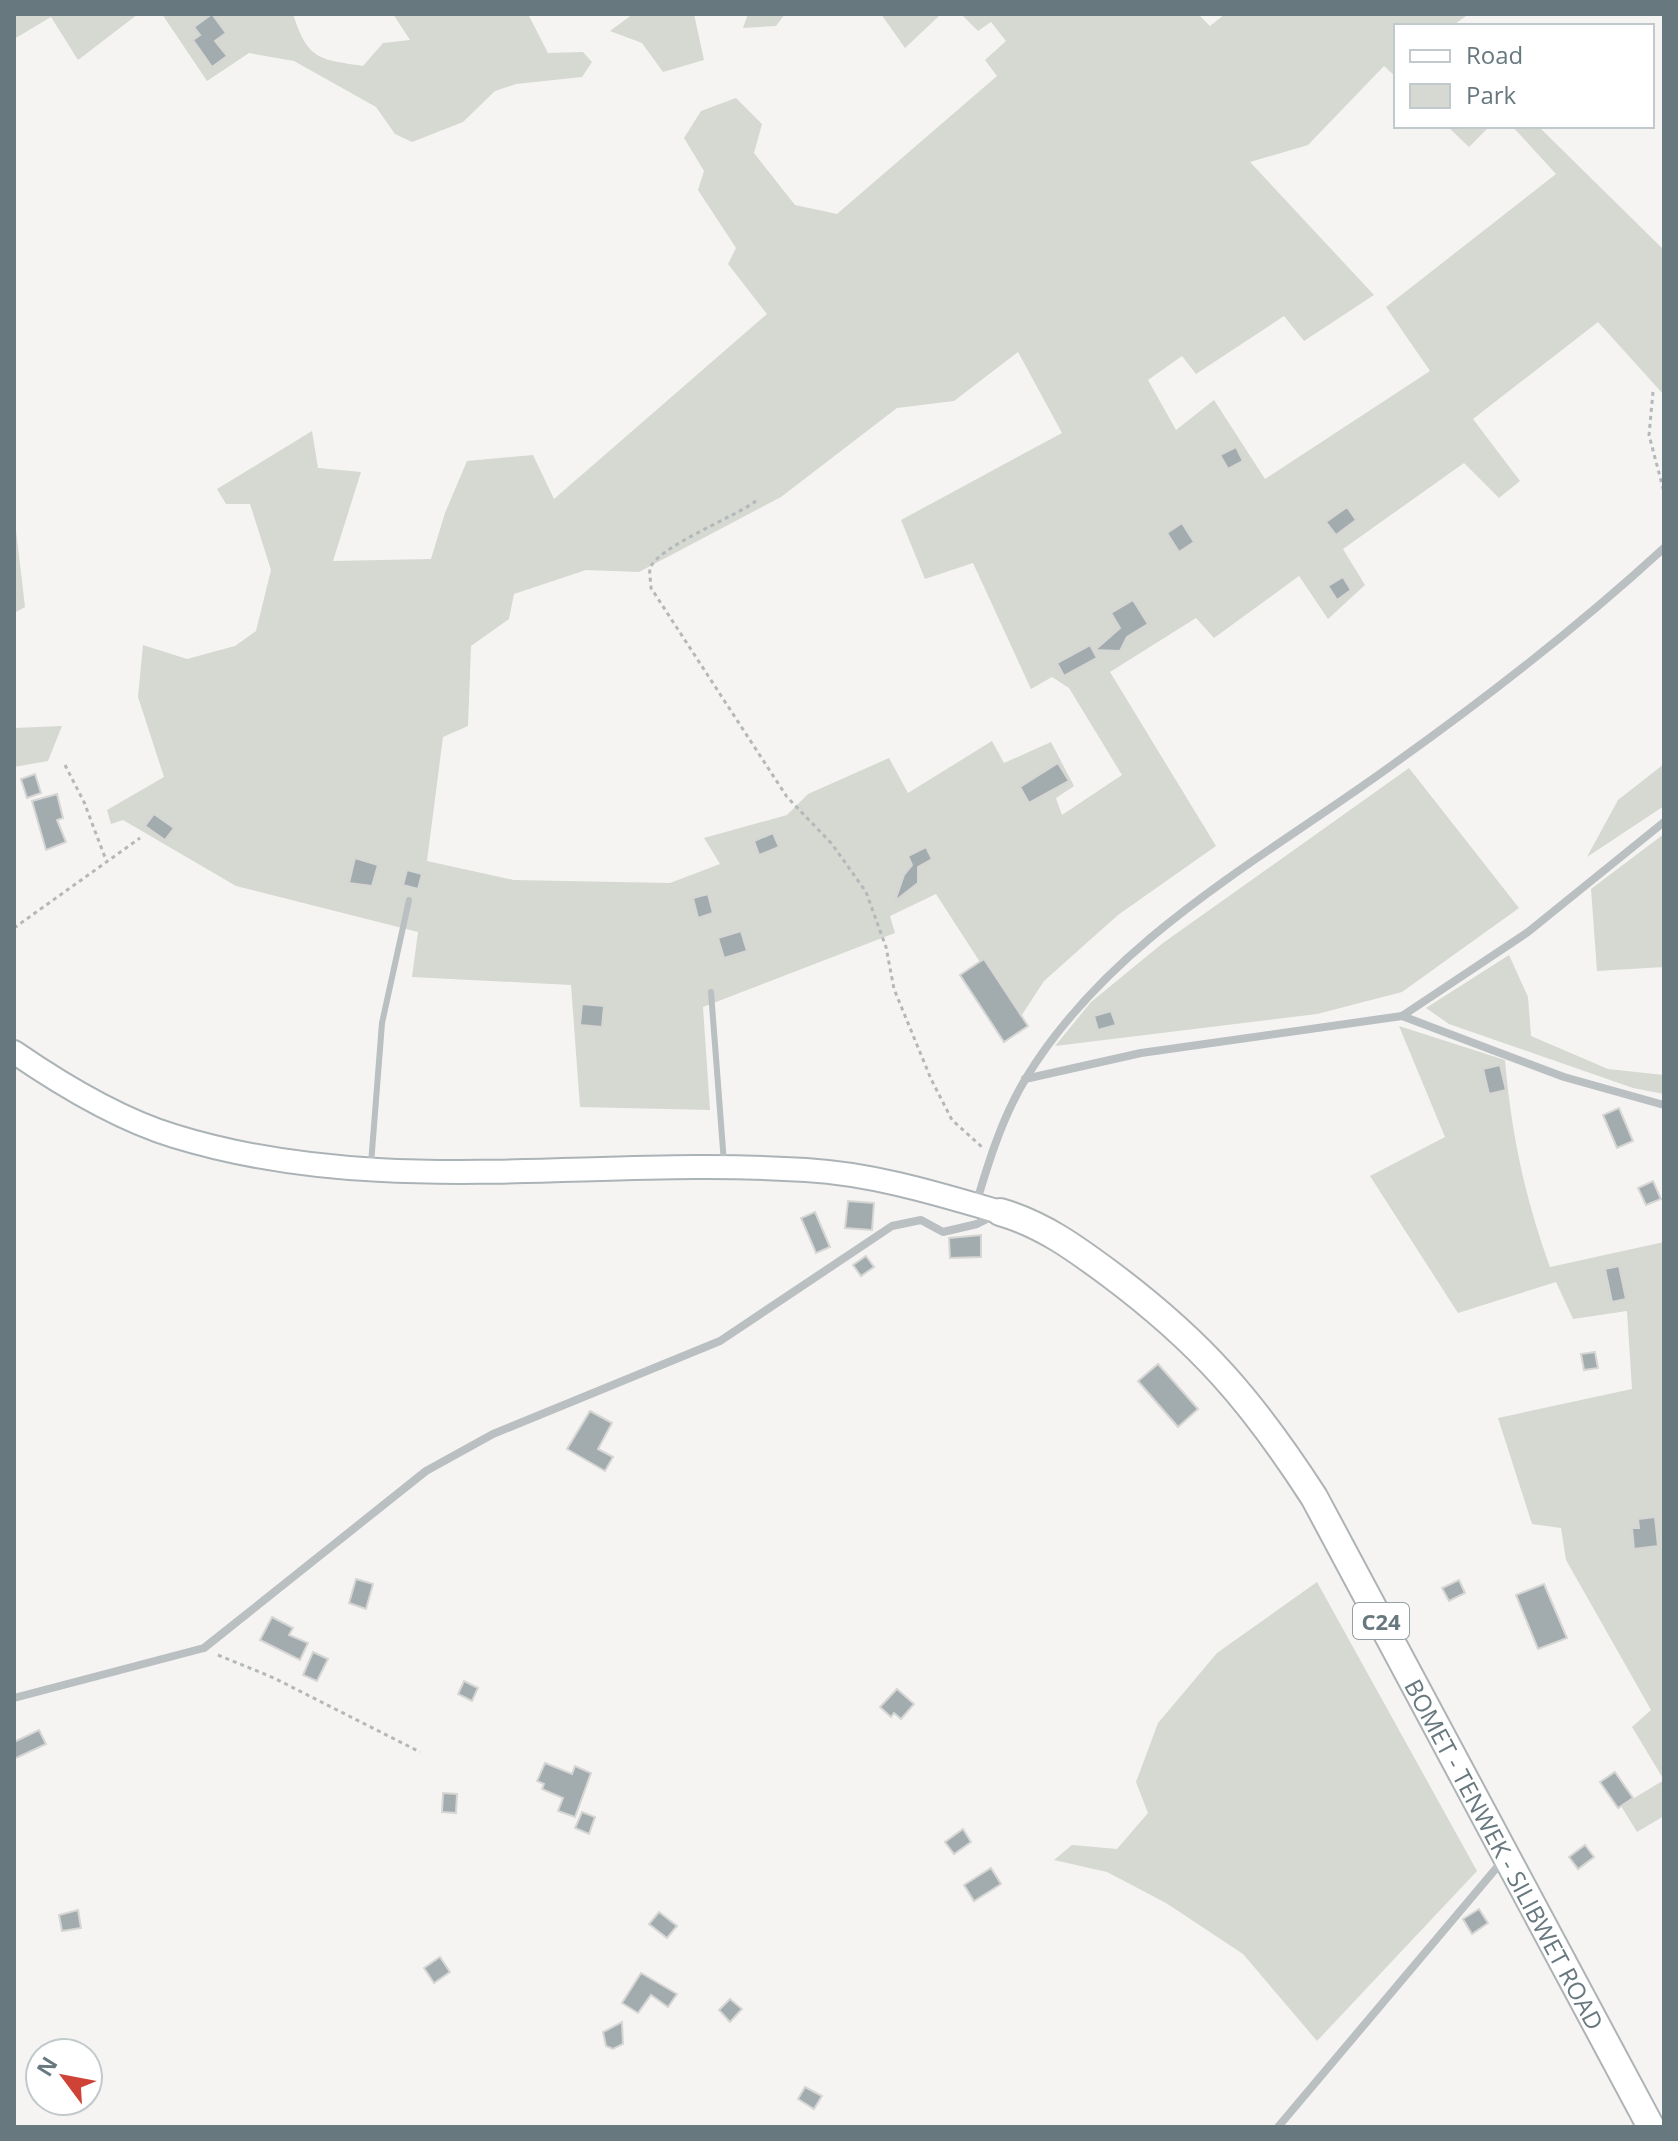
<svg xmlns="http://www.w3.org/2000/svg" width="1678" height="2141" viewBox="0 0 1678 2141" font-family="'Open Sans',sans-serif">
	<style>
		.green { fill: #d5d9d1; fill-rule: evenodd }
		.building { fill: #a2abae; stroke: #d6d6d4; stroke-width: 2 }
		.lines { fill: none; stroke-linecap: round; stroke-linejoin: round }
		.secondary-casing { stroke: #acb3b6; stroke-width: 26 }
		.primary-casing { stroke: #aeb3b5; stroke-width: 30 }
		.path { stroke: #b4b8ba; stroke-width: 3; stroke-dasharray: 4 4; stroke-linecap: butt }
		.lane { stroke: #babfc1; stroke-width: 6 }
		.street { stroke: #babfc1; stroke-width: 8 }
		.secondary { stroke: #fff; stroke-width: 22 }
		.primary { stroke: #fff; stroke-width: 26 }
		.labels { text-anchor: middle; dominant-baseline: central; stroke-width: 8; stroke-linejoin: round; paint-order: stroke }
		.shield { fill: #fff; stroke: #95a0a5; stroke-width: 2 }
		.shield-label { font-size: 22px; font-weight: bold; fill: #67787f }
		.street-label { font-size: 24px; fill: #67787f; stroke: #fff }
	</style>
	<rect width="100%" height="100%" fill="#f5f4f2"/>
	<g class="green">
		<polygon points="14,14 138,14 78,60 51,17 14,39"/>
		<path d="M162,14h131c15,46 25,45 70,52l20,-23 27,-3 -17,-26h135l20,39 35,-1 9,10 -10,15 -66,7 -21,7 -32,31 -51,20 -17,-8 -19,-27 -82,-46 -45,-8 -42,28z"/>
		<polygon points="633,14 694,14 704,60 663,72 642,43 610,31"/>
		<polygon points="748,14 785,14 776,26 743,28"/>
		<polygon points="881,14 941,14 905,48"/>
		<path d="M961,14h237l12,12 15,-12h244l-17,12h-56v51l-12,-11 -76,79 -58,17 124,133 -70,46 -20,-25 -88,58 -14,-18 -34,24 28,50 38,-30 51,79 165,-108 -44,-64 170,-133 -44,-48h26l126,124v145l-66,-73 -125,97 47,62 -21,17 -35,-35 -121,86 22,36 -37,34 -29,-43 -85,62 -18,-20 -86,54 106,174 -98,69 -74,66 -26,40 -82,-127 -46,22 5,17 -192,74 7,103 -130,-3 -9,-122 -159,-8 6,-45 -182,-46 -113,-66 -12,4 -4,-14 57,-33 -26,-80 5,-52 44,14 48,-13 21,-15 15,-61 -21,-66h-24l-9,-15 95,-58 6,37 43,4 -28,89 98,-2 14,-46 22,-52 66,-6 21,44 213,-185 -39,-50 8,-16 -38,-58 6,-19 -20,-33 17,-27 35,-13 26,26 -8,29 41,52 42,9 160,-138 -12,-16 21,-19 -15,-19 -13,9zM1018,352l44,81 -161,87 24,59 48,-16 58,126 21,-12 17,11 53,87 -60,40 -6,-17 18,-12 -23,-44 -47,21 -12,-22 -84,52 -19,-35 -81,36 -21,21 -83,23 16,26 -50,19 -156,-3 -87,-19 16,-124 25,-11 3,-80 38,-27 5,-25 72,-24 53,2 142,-75 116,-89 57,-7z"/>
		<polygon points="1447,126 1490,126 1469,147"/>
		<polygon points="14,513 25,607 14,613"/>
		<polygon points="62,726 48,761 14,767 14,728"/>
		<polygon points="1664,764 1664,806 1587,857 1618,800"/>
		<polygon points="1409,768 1519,908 1402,992 1317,1014 1055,1046 1091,1002 1163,943"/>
		<polygon points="1664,834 1664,967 1597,971 1591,889"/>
		<polygon points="1509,955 1528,997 1531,1036 1608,1069 1664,1075 1664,1094 1633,1088 1449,1024 1426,1008"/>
		<path d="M1399,1026l106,34c6,72 20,139 45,207l114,-25v574l-27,16 -16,-26 43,-26 -32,-53 19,-17 -85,-150 -5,-32 -29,-4 -34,-106 134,-29 -5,-78 -54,8 -17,-37 -98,31 -88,-137 75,-39z"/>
		<polygon points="1317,1582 1477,1871 1317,2041 1243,1954 1166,1903 1107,1872 1054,1860 1072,1845 1117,1849 1148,1813 1136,1782 1158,1723 1217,1653"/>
	</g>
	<g class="building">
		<polygon points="212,14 226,33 215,41 227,56 212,67 193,40 200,35 194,27"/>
		<polygon points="1236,447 1243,461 1228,469 1220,455"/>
		<polygon points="1347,507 1356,520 1336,535 1326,522"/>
		<polygon points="1182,523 1194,542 1179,552 1167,533"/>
		<polygon points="1343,577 1351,590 1337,600 1328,586"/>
		<polygon points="1133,600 1148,624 1127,637 1120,651 1095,650 1120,628 1111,613"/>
		<polygon points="1090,645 1097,658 1064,676 1057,663"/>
		<polygon points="1058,763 1069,781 1029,803 1020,787"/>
		<polygon points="35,774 41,793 27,798 21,779"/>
		<polygon points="57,794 63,818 57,820 66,842 46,850 32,801"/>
		<polygon points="154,814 174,828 165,840 145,826"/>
		<polygon points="773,833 779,847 759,855 754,841"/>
		<polygon points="926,847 932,859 918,867 918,883 895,901 904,875 912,865 908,856"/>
		<polygon points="355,858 378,865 372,886 349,883"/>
		<polygon points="407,870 422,874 418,889 403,885"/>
		<polygon points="708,894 713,913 698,918 693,898"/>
		<polygon points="741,931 747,951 724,958 718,938"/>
		<polygon points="984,959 1028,1026 1004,1042 960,975"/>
		<polygon points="582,1004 604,1006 602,1027 580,1025"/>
		<polygon points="1111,1011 1116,1025 1098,1030 1094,1016"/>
		<polygon points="1500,1065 1506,1090 1489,1094 1483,1069"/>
		<polygon points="1619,1108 1633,1141 1617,1148 1603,1115"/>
		<polygon points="1653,1181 1661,1199 1646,1205 1638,1188"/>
		<polygon points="848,1201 874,1203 872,1230 845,1228"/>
		<polygon points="815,1212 830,1247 816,1253 801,1218"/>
		<polygon points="981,1235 981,1257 950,1258 949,1238"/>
		<polygon points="866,1256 874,1267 861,1276 853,1265"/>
		<polygon points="1619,1266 1626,1299 1612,1302 1605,1269"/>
		<polygon points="1595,1352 1598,1368 1584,1370 1581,1354"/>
		<polygon points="1158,1364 1198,1409 1178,1427 1138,1381"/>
		<polygon points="590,1411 612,1423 598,1449 613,1457 605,1471 567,1449"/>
		<polygon points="1655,1517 1658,1546 1634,1549 1632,1528 1639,1528 1638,1519"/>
		<polygon points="356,1579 373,1584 366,1609 349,1603"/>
		<polygon points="1459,1580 1465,1593 1449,1601 1442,1588"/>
		<polygon points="1544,1584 1567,1638 1538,1649 1516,1595"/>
		<polygon points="272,1617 293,1628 289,1635 308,1643 300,1660 260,1640"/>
		<polygon points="313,1652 328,1659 317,1681 303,1675"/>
		<polygon points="464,1681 478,1688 472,1701 458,1694"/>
		<polygon points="897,1689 914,1704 901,1719 894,1713 891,1717 880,1707"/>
		<polygon points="39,1730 46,1744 14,1759 14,1742"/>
		<polygon points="545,1763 572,1774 575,1766 591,1773 575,1817 558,1811 563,1798 542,1789 544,1784 537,1781"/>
		<polygon points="1615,1772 1633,1798 1618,1808 1600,1782"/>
		<polygon points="443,1793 457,1794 456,1813 442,1812"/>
		<polygon points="582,1812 595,1817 589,1834 575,1828"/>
		<polygon points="963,1829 971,1842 954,1854 945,1842"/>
		<polygon points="1585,1845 1594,1857 1578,1869 1569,1857"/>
		<polygon points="991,1868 1001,1884 974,1901 964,1885"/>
		<polygon points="1479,1909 1488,1923 1472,1934 1463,1919"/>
		<polygon points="78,1910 81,1928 62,1931 59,1915"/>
		<polygon points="659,1912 677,1926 667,1938 649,1924"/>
		<polygon points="440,1957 450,1972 434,1983 424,1968"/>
		<polygon points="641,1973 677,1994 668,2007 651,1995 638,2013 622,2003"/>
		<polygon points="730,1999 742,2009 730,2022 719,2010"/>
		<polygon points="622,2022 623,2044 613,2049 606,2046 603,2032"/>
		<polygon points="805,2087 822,2096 814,2109 798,2099"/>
	</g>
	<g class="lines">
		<defs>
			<path id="secondary" d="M14,1052c48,33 104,67 160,84 207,64 420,20 632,34 67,4 129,23 194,42"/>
			<g id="primary">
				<path id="s1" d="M1000,1212c42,12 75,36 110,62 91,68 142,127 204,223l337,630"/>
			</g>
		</defs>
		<use href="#secondary" class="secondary-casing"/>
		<use href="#primary" class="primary-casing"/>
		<g class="path">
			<polyline points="1653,392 1649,435 1664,492"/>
			<path d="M756,501c-21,16 -101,47 -106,68 -1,5 1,13 1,19l136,209 45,47 34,48 20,55 8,42 37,90 21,41 30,27"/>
			<polyline points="65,765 84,802 106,860"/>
			<polyline points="14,928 140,838"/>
			<polyline points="218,1655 274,1678 420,1752"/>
		</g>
		<g class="lane">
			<polyline points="711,992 724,1163"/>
			<polyline points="371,1164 382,1023 409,900"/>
		</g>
		<g class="street">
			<polyline points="1402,1016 1564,1077 1664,1105"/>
			<polyline points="1025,1079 1141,1053 1402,1016 1528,932 1664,822"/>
			<path d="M977,1201c12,-41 26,-85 49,-123 85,-140 240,-221 369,-315 94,-67 185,-138 269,-215"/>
			<polyline points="14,1698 204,1648 426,1471 493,1434 720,1341 892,1226 921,1220 943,1232 977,1224 995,1215"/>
			<polyline points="1278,2127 1504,1859"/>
		</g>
		<use href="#secondary" class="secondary"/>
		<use href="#primary" class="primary"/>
	</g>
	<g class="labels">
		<rect class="shield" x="1353" y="1603" width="56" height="36" rx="6"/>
		<g class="shield-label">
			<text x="1381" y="1621">C24</text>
		</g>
		<g class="street-label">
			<text stroke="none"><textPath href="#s1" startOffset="836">BOMET - TENWEK - SILIBWET ROAD</textPath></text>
		</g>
	</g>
	<rect width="1678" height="2141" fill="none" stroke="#67787f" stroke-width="32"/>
	<rect x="1394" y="24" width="260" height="104" fill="#ffffff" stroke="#c2c9cc" stroke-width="2"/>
	<rect x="1410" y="50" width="40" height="12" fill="#ffffff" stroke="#c2c9cc" stroke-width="2"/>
	<text x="1466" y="64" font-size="24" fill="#67787f">Road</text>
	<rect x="1410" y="84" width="40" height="24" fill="#d5d9d1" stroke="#c2c9cc" stroke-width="2"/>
	<text x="1466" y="104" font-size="24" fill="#67787f">Park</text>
	<g transform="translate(64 2077) rotate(302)"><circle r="38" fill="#ffffff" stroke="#c2c9cc" stroke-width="2"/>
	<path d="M0-6L14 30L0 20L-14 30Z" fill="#cf4337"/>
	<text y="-12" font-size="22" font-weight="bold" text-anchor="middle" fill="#67787f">N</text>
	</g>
</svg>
